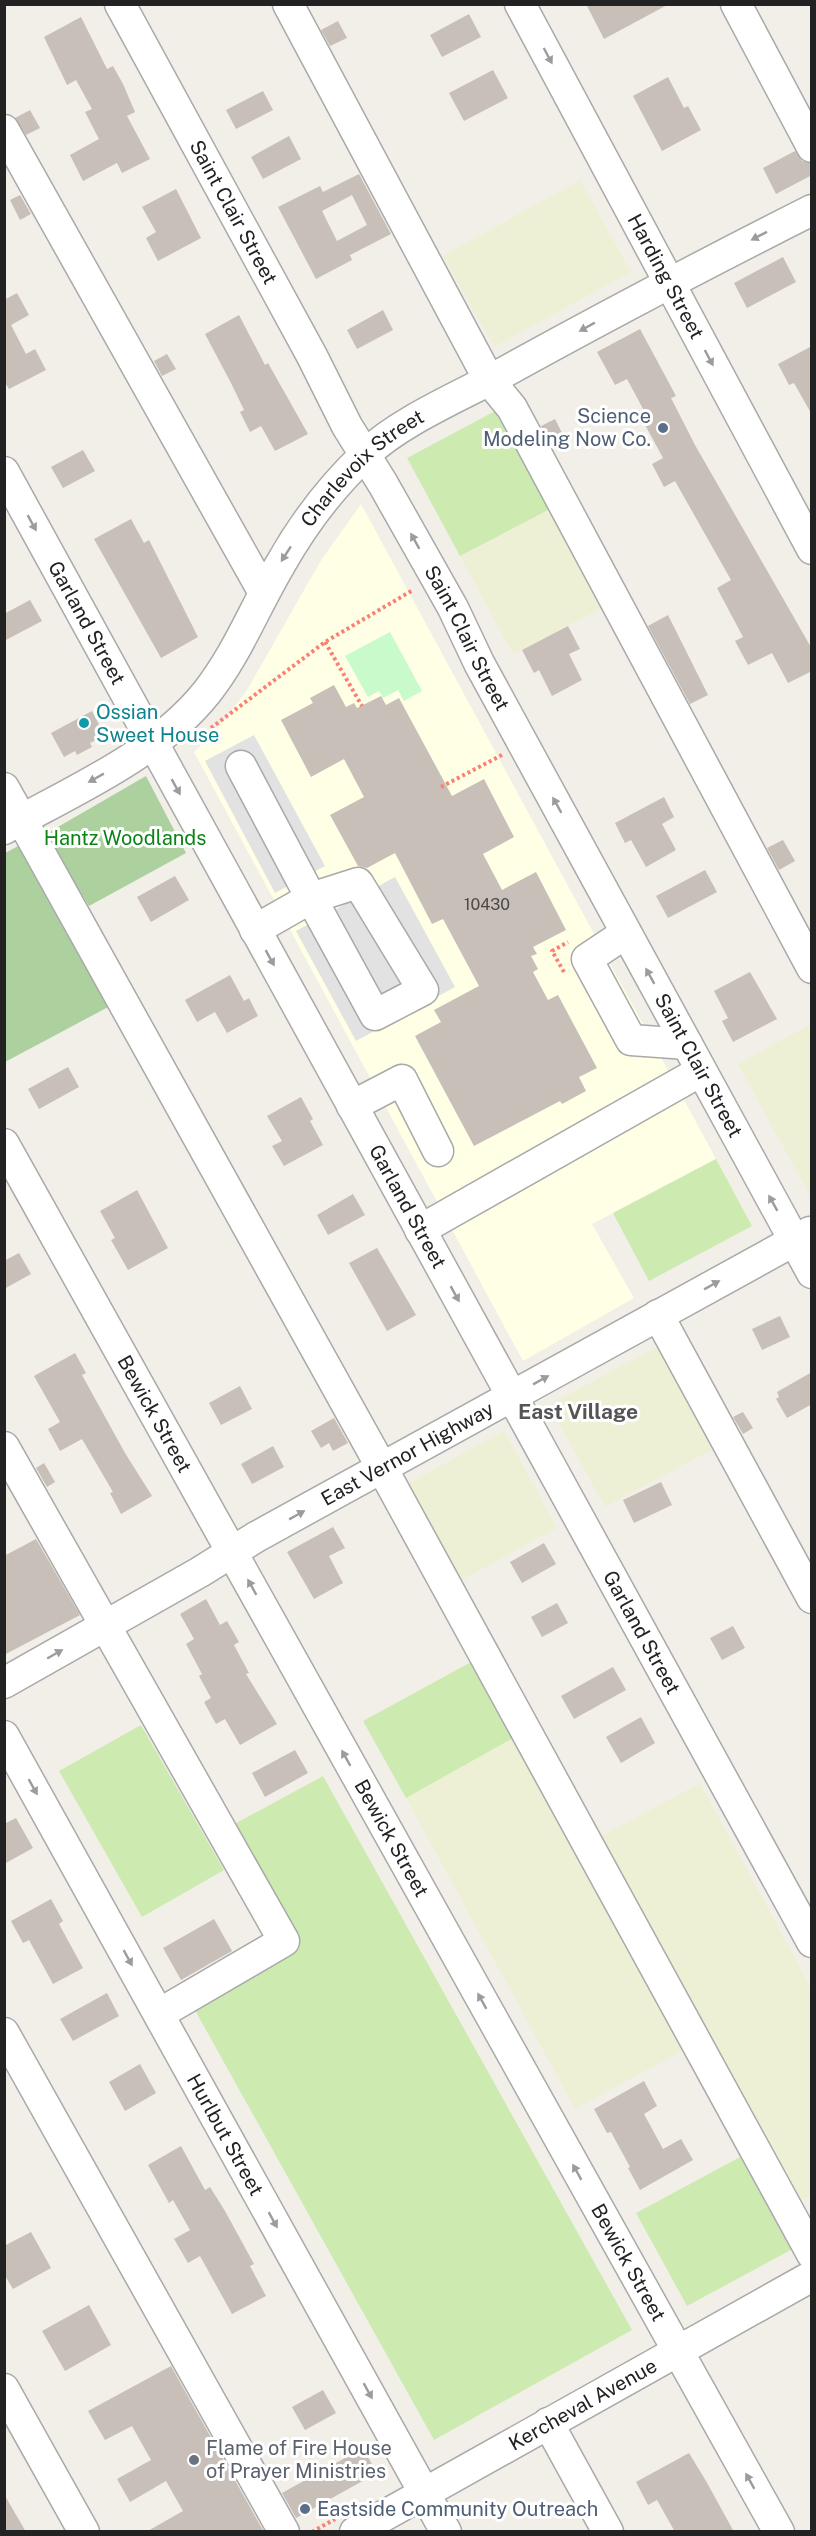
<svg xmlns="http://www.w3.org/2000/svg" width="816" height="2536" viewBox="0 0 816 2536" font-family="'Public Sans',sans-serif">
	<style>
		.education { fill: #ffffe5 }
		.farmland { fill: #eef0d5 }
		.grass { fill: #cdebb0 }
		.forest { fill: #add19e }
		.park { fill: #c8facc }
		.parking { fill: #e2e2e2 }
		.building { fill: #c7bfb8; fill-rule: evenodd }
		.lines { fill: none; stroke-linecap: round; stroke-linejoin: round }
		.minor-casing { stroke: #a9a9a9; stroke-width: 33 }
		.path { stroke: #fa8072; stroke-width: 4; stroke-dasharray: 3 3; stroke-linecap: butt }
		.minor { stroke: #fff; stroke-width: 30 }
		.oneway { fill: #9c9c9c }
		.service-dot { fill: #5c6f8a; stroke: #fff; stroke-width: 2 }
		.culture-dot { fill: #0f9aa8; stroke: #fff; stroke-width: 2 }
		.worship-dot { fill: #6b7280; stroke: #fff; stroke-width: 2 }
		.labels { text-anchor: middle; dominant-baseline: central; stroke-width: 6; stroke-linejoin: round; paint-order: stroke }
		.number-label { font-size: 16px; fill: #4b4948 }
		.street-label { font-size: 20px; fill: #222; stroke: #fff }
		.service-label { font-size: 20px; fill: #4e5e75; stroke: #fff; text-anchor: end }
		.culture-label { font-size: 20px; fill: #0d838f; stroke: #fff; text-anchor: start }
		.park-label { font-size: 20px; fill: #0c8416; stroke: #fff }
		.worship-label { font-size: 20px; fill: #5b616d; stroke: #fff; text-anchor: start }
		.neighbourhood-label { font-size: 21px; font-weight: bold; fill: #555; stroke: #fff }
	</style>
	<rect width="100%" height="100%" fill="#f2efe9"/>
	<polygon class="education" points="361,504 716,1159 592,1224 634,1298 523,1361 194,752 227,717 247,690 320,562"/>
	<g class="farmland">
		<polygon points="580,180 631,272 494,347 443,256"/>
		<polygon points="550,509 602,608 513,654 460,556"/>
		<polygon points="811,1024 811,1198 738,1064"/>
		<polygon points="660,1345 715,1448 605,1507 549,1405"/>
		<polygon points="504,1431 557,1528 453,1585 400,1488"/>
		<polygon points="515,1737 686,2049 575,2109 406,1798"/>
		<polygon points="700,1783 811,1988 811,2195 795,2204 596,1839"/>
	</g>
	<g class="grass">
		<polygon points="497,410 550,509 460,556 407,458"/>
		<polygon points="716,1159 752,1226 649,1281 613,1213"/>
		<polygon points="473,1661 515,1737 406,1798 363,1721"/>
		<polygon points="141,1725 224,1870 142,1917 59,1771"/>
		<polygon points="323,1776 632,2330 434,2440 191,2003 295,1946 229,1827"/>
		<polygon points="740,2157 791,2250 687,2306 636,2213"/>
	</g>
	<g class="forest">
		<polygon points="146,776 186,853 89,906 44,835"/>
		<polygon points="24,843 112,1005 5,1062 5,853"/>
	</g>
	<polygon class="park" points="390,632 422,691 404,701 398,690 383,698 379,691 368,697 345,656"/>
	<g class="parking">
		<polygon points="254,735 325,866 275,893 205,761"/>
		<polygon points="395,877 455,987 356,1041 296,931"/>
	</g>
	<g class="building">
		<polygon points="586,4 669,4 604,39"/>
		<polygon points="469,14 481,37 442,57 430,35"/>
		<polygon points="81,17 107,69 113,66 123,84 135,112 127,116 150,159 122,173 117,163 83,181 70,155 99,139 85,112 92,109 76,80 67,85 44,37"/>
		<polygon points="338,21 347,38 330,46 321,30"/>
		<polygon points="493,70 508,98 464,121 449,93"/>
		<polygon points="668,77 684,108 688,106 701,130 662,151 633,96"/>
		<polygon points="263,91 273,110 236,129 226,110"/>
		<polygon points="30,110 40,128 26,135 15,118"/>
		<polygon points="289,136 301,159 263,179 251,157"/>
		<polygon points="795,151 802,161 812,164 812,175 776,194 763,168"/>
		<path d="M359,174l32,60 -41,21 2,5 -36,19 -38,-72 42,-21 3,6zM352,195l15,30 -30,16 -15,-30z"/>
		<polygon points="176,189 201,238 158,261 146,238 156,232 142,207"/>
		<polygon points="20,195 31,214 20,220 10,200"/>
		<polygon points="783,257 796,282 747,308 734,283"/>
		<polygon points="17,293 29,315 11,325 26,354 35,349 46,370 9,389 4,381 4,300"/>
		<polygon points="383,310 393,330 357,349 347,330"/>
		<polygon points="239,315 265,365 268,363 308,434 275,451 261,426 250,432 240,412 244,410 231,383 205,334"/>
		<polygon points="640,329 676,396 671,398 695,445 812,649 812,671 788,683 772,653 748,665 735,641 743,637 717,588 731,580 675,481 664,487 652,464 663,458 644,423 649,420 627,379 615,385 597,352"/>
		<polygon points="812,346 812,415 794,383 789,385 778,364"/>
		<polygon points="167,354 176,369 162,376 154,361"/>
		<polygon points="555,419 564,437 551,443 541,426"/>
		<polygon points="83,450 95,471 63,488 51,467"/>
		<polygon points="131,519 144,543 149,540 198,637 161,658 94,539"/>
		<polygon points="30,600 42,621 4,641 4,614"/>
		<polygon points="668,615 708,695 690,704 648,626"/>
		<polygon points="568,626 580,649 569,654 582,680 552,696 539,670 534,673 522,650"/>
		<polygon points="334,685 346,707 354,703 357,708 381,696 386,705 399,698 452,796 484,779 514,837 483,854 502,890 536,872 566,930 533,947 537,954 531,956 538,969 533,972 548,1000 558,995 597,1068 579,1077 586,1091 562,1104 560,1101 474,1146 415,1036 441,1022 434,1010 479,986 443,919 432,924 395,853 367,868 358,866 330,815 364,797 344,759 311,777 281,720 313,703 310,698"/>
		<polygon points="92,711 105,736 90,743 92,747 77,755 75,751 64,757 51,733"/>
		<polygon points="664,797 674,817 662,824 676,850 646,867 631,840 625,843 615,823"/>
		<polygon points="783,840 795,861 779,870 767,848"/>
		<polygon points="705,870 717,892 668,918 656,896"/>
		<polygon points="175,876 189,900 151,922 137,897"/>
		<polygon points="750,972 777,1019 733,1042 722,1021 728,1018 714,991"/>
		<polygon points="230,975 244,1001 249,998 258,1016 227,1033 215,1012 197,1022 185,1000"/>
		<polygon points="68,1067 79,1087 39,1109 28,1089"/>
		<polygon points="301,1097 313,1119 310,1121 323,1145 284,1166 272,1146 282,1141 267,1116"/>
		<polygon points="137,1190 168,1248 128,1270 111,1240 115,1238 100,1211"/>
		<polygon points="353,1194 365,1215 328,1235 317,1215"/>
		<polygon points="377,1248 416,1315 387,1331 349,1263"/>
		<polygon points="19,1253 31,1274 4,1289 4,1261"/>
		<polygon points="780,1316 790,1337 762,1350 752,1329"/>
		<polygon points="75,1353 86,1373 82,1375 125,1453 152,1496 121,1514 110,1493 113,1492 82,1439 60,1451 48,1429 60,1422 34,1376"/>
		<polygon points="812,1372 812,1404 787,1418 776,1399 779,1397 777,1392"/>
		<polygon points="240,1386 252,1409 221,1425 209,1403"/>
		<polygon points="743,1412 753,1428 743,1434 733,1417"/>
		<polygon points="334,1418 348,1443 333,1451 329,1443 321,1448 311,1431"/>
		<polygon points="273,1446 284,1467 252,1484 241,1464"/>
		<polygon points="44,1463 55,1482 47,1487 36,1468"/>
		<polygon points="661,1482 672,1505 634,1523 623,1500"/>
		<polygon points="333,1527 345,1548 329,1556 343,1583 314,1599 287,1552"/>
		<polygon points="36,1539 80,1615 4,1655 4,1556"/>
		<polygon points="544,1543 556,1564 522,1583 510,1562"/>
		<polygon points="206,1599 220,1625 227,1621 239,1642 234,1645 249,1673 246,1674 277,1724 240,1745 225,1719 216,1724 204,1702 211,1698 199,1676 202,1674 186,1644 194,1639 180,1614"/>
		<polygon points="557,1603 568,1623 542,1637 531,1617"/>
		<polygon points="733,1626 745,1648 722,1660 710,1638"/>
		<polygon points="613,1667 626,1690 574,1719 561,1696"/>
		<polygon points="641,1717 655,1743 621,1763 606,1737"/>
		<polygon points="295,1750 308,1773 265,1797 252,1773"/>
		<polygon points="16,1818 33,1848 4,1864 4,1824"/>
		<polygon points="51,1899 63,1921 59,1924 83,1968 53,1984 29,1940 23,1943 11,1921"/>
		<polygon points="214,1919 232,1951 181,1980 163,1948"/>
		<polygon points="107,1993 119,2016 73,2041 60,2019"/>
		<polygon points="140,2064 156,2093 125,2111 109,2082"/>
		<polygon points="644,2081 657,2106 644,2114 663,2149 681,2139 693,2160 640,2190 628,2168 630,2167 611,2132 607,2133 594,2109"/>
		<polygon points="181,2146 205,2190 210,2187 225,2211 254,2264 250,2266 266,2296 232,2314 200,2256 188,2263 174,2239 190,2230 173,2200 169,2203 148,2165"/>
		<polygon points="31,2232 51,2268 13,2289 4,2274 4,2246"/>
		<polygon points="89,2305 111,2345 65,2371 42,2331"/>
		<polygon points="171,2366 264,2532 146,2532 183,2511 166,2481 130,2502 117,2479 151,2460 132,2426 105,2440 88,2411"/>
		<polygon points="323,2390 336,2413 305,2430 292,2407"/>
		<polygon points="363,2448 377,2473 296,2518 282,2493"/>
		<polygon points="689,2453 706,2481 734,2532 675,2532 657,2500 648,2505 636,2482"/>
		<polygon points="4,2494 26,2532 4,2532"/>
	</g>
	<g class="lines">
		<defs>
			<g id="minor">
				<path id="s1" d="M120,4l192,352 35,70 36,58 70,124 26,55 333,610"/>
				<polyline points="288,4 489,380 512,408 812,968"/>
				<path id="s2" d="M520,4l292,545"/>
				<polyline points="736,4 812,147"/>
				<polyline points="4,130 264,593"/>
				<path id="s3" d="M4,472l808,1470"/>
				<polyline points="241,766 311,898 358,883 423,990 375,1015 311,898 255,930"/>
				<polyline points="4,788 382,1468 812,2254"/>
				<path id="s4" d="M4,829c69,-38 154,-75 203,-137 30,-38 48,-85 73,-127 23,-41 52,-79 86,-111 33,-32 94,-58 135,-80 103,-57 206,-111 311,-164"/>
				<polyline points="626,933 587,959 631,1040 687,1044"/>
				<polyline points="352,1106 402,1080 438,1151"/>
				<path id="s5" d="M4,1144l775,1388"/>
				<polyline points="420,1230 701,1071"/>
				<polyline points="658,1315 812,1598"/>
				<polyline points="4,1447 284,1941 159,2014"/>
				<path id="s6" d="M4,1683l196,-111 56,-35 554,-305"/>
				<path id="s7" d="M4,1736l442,796"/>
				<polyline points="4,2033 284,2532"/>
				<polyline points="4,2389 84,2532"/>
				<polyline points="548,2423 608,2532"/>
				<path id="s8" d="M355,2532l457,-256"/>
			</g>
		</defs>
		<use href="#minor" class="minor-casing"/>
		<g class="path">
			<polyline points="325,642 362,706"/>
			<polyline points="211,728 325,642 413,590"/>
			<polyline points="441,787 502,755"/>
			<polyline points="564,972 552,951 568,942"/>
			<polyline points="312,2532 335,2519"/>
		</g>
		<use href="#minor" class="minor"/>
	</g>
	<defs><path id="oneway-solid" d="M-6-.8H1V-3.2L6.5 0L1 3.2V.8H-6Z" transform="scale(1.5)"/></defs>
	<g class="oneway">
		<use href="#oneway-solid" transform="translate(548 56) rotate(62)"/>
		<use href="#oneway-solid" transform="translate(759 236) rotate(153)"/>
		<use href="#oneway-solid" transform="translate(587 327) rotate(151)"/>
		<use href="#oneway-solid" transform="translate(709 358) rotate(62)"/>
		<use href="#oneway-solid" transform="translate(32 523) rotate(61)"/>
		<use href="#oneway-solid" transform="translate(415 541) rotate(-119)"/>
		<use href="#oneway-solid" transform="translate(286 554) rotate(123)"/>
		<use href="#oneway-solid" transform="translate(96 778) rotate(151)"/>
		<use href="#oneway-solid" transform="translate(176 787) rotate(61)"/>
		<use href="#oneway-solid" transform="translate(557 805) rotate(-119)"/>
		<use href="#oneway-solid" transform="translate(270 958) rotate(61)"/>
		<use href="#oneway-solid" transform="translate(650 976) rotate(-119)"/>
		<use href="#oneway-solid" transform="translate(773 1203) rotate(-119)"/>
		<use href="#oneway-solid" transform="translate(712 1285) rotate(-29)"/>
		<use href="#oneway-solid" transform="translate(455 1294) rotate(61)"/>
		<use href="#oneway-solid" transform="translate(541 1380) rotate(-29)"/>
		<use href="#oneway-solid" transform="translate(297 1515) rotate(-29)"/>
		<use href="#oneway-solid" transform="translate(252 1587) rotate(-119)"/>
		<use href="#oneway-solid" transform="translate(55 1654) rotate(-30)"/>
		<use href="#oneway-solid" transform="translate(346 1758) rotate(-119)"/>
		<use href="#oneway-solid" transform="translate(33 1787) rotate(61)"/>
		<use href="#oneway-solid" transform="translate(128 1958) rotate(61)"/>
		<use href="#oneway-solid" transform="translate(482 2001) rotate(-119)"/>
		<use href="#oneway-solid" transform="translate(577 2172) rotate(-119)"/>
		<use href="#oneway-solid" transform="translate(273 2220) rotate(61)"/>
		<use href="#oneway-solid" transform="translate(368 2391) rotate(61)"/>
		<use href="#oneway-solid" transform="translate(750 2481) rotate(-119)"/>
	</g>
	<g class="service-dot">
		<circle cx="663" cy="428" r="6"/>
		<circle cx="305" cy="2509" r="6"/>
	</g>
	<circle class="culture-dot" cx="84" cy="723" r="6"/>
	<circle class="worship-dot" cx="194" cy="2460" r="6"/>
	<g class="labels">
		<g class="number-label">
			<text x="487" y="904">10430</text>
		</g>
		<g class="street-label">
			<text stroke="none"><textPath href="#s1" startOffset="237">Saint Clair Street</textPath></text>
			<text stroke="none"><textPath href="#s2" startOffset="309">Harding Street</textPath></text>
			<text stroke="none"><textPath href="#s4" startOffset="522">Charlevoix Street</textPath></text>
			<text stroke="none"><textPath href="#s3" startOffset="172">Garland Street</textPath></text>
			<text stroke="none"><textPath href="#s1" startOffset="723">Saint Clair Street</textPath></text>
			<text stroke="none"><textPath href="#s1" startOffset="1209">Saint Clair Street</textPath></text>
			<text stroke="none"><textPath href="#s3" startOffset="838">Garland Street</textPath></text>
			<text stroke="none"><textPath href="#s5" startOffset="309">Bewick Street</textPath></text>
			<text stroke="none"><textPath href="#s6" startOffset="464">East Vernor Highway</textPath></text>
			<text stroke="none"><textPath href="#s3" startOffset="1324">Garland Street</textPath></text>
			<text stroke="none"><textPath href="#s5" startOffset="795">Bewick Street</textPath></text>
			<text stroke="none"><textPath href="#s7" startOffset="456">Hurlbut Street</textPath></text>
			<text stroke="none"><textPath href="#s5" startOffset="1281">Bewick Street</textPath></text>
			<text stroke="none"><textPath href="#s8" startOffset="261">Kercheval Avenue</textPath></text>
		</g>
		<g class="service-label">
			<text x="651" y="416">Science<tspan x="651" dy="23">Modeling Now Co.</tspan></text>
			<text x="317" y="2509" text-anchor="start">Eastside Community Outreach</text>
		</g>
		<g class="culture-label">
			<text x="96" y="712">Ossian<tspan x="96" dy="23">Sweet House</tspan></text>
		</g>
		<g class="park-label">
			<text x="125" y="838">Hantz Woodlands</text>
		</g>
		<g class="worship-label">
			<text x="206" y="2448">Flame of Fire House<tspan x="206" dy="23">of Prayer Ministries</tspan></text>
		</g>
		<g class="neighbourhood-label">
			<text x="578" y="1411">East Village</text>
		</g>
	</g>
	<rect width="816" height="2536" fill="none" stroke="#222222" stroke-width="12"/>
</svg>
